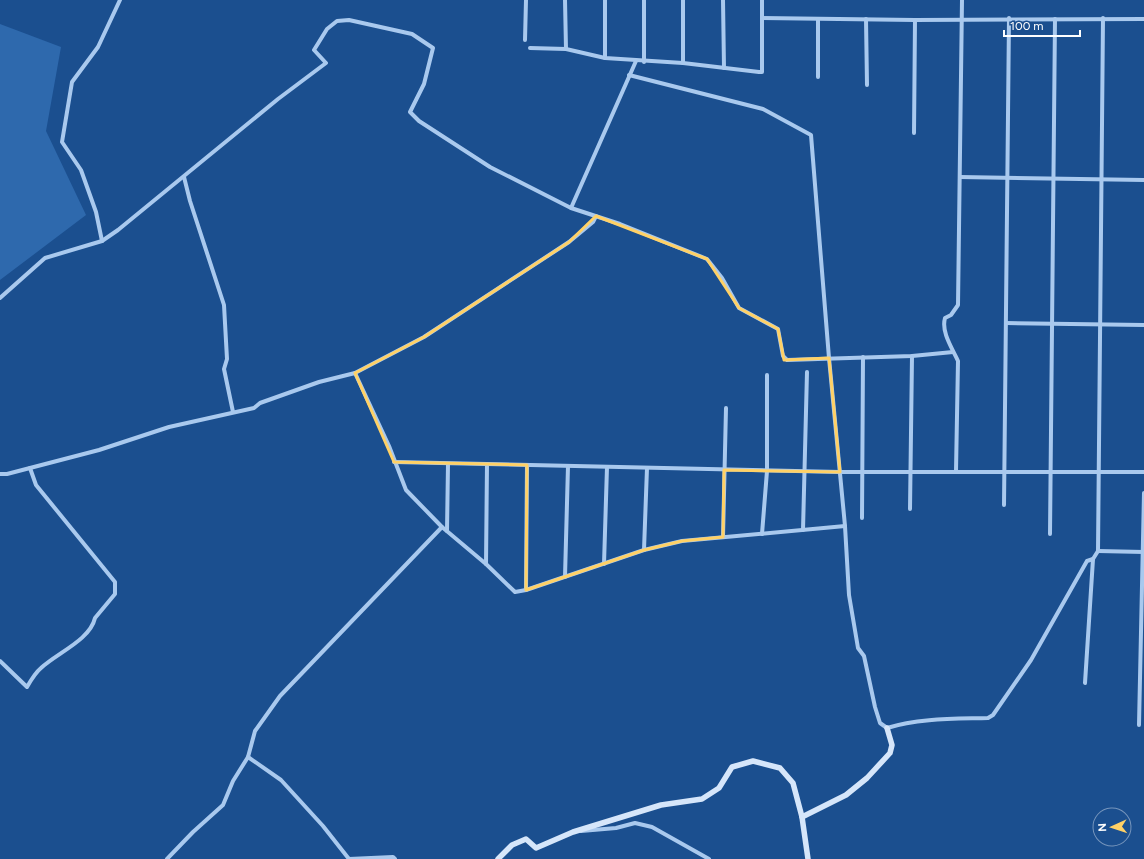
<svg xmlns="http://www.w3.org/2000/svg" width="1144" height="859" viewBox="0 0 1144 859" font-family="Figtree,sans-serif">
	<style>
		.green { fill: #2e69ad }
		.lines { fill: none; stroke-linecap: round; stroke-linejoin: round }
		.street { stroke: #a9c9ee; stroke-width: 4 }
		.secondary { stroke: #d6e6fa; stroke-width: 5.5 }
		.marked { fill: none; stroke: #ffd166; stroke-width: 3; stroke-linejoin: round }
	</style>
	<rect width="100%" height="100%" fill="#1b4f8f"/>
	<polygon class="green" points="0,24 61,47 46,131 86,215 0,280"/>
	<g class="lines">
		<g class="street">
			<polyline points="565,0 566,49"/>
			<polyline points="644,0 644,62"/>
			<polyline points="683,0 683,63"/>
			<polyline points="723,0 724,68"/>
			<polyline points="762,18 915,20 1144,19"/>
			<polyline points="818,19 818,77"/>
			<polyline points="866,19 867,85"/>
			<polyline points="525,40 526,0"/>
			<polyline points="530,48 566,49 605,58 683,63 759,72 762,72 762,0"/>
			<polyline points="605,58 605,0"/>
			<path d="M629,75l134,34 48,26 18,223 16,168 4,69 9,53 6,8 11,51 5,16 7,5c32,-10 68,-9 101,-10l5,-3 38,-55 56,-99 6,-2"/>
			<polyline points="914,133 915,20"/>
			<polyline points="184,177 190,201 224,305 227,359 224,369 233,412"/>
			<polyline points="960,177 1144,180"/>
			<polyline points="571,208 636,61"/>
			<polyline points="102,241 96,212 81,170 62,142 72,82 98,47 120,0"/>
			<polyline points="0,298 45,258 102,241 118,230 278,99 326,63 314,50 327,29 337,21 349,20 412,34 433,48 424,84 410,112 419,121 490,167 571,208 620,224 707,259 722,278 739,308 778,329 783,356 787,360 912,356 953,352"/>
			<polyline points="1006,323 1144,325"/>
			<polyline points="355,373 389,446 406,490 442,527 486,564 515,592 526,590 644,550 682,541 845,526"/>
			<polyline points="394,462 840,472 1144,472"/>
			<path d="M956,471l2,-110c-6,-13 -17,-29 -13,-43l6,-3 7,-10 4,-305"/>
			<polyline points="0,474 7,474 99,450 169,427 254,408 260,403 319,382 355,373 424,337 569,242 593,222 596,216"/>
			<polyline points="1004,505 1009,18"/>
			<polyline points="910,509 912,356"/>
			<polyline points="862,518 863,357"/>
			<polyline points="803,530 807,372"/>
			<polyline points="447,531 448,464"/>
			<polyline points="762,534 767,471 767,375"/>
			<polyline points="1050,534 1055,19"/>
			<polyline points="723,537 726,408"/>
			<polyline points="644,550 647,468"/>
			<polyline points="1098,551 1144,552"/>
			<polyline points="486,564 487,464"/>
			<polyline points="604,564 607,467"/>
			<polyline points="565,577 568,466"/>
			<polyline points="526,590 527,465"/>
			<path d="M0,661l27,26c4,-7 8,-14 14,-19 16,-15 49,-28 54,-50l20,-24v-12l-79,-97 -6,-17"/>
			<polyline points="1085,683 1093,559 1098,551 1103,18"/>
			<polyline points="1139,725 1144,493"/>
			<polyline points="248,757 281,780 323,826 349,859 393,857 395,859"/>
			<polyline points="581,831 616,828 635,823 652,827 709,859"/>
			<polyline points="167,859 193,832 223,805 233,781 248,757 255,731 280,696 442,527"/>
		</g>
		<g class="secondary">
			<polyline points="498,859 512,845 526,839 536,848 573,832 661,805 702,799 719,788 732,767 753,761 780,768 793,783 802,817"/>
			<polyline points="808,859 802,817 846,795 867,778 890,753 892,745 887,728"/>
		</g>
	</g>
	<path class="marked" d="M596,216l111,43 32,49 39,21 6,31 45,-2 11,114 -116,-2 -1,67 -41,4 -38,9 -118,40 1,-125 -133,-3 -39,-89 69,-36 145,-95z"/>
	<g transform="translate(1112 827) rotate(267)"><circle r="19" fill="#1b4f8f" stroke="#7695bc"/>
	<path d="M0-3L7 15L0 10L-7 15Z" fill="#ffd166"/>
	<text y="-6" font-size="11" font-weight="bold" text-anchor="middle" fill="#ffffff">N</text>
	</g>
	<path d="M1004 30v6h76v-6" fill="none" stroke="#ffffff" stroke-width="2"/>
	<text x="1010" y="30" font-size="12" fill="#ffffff" stroke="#1b4f8f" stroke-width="3" paint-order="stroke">100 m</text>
</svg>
